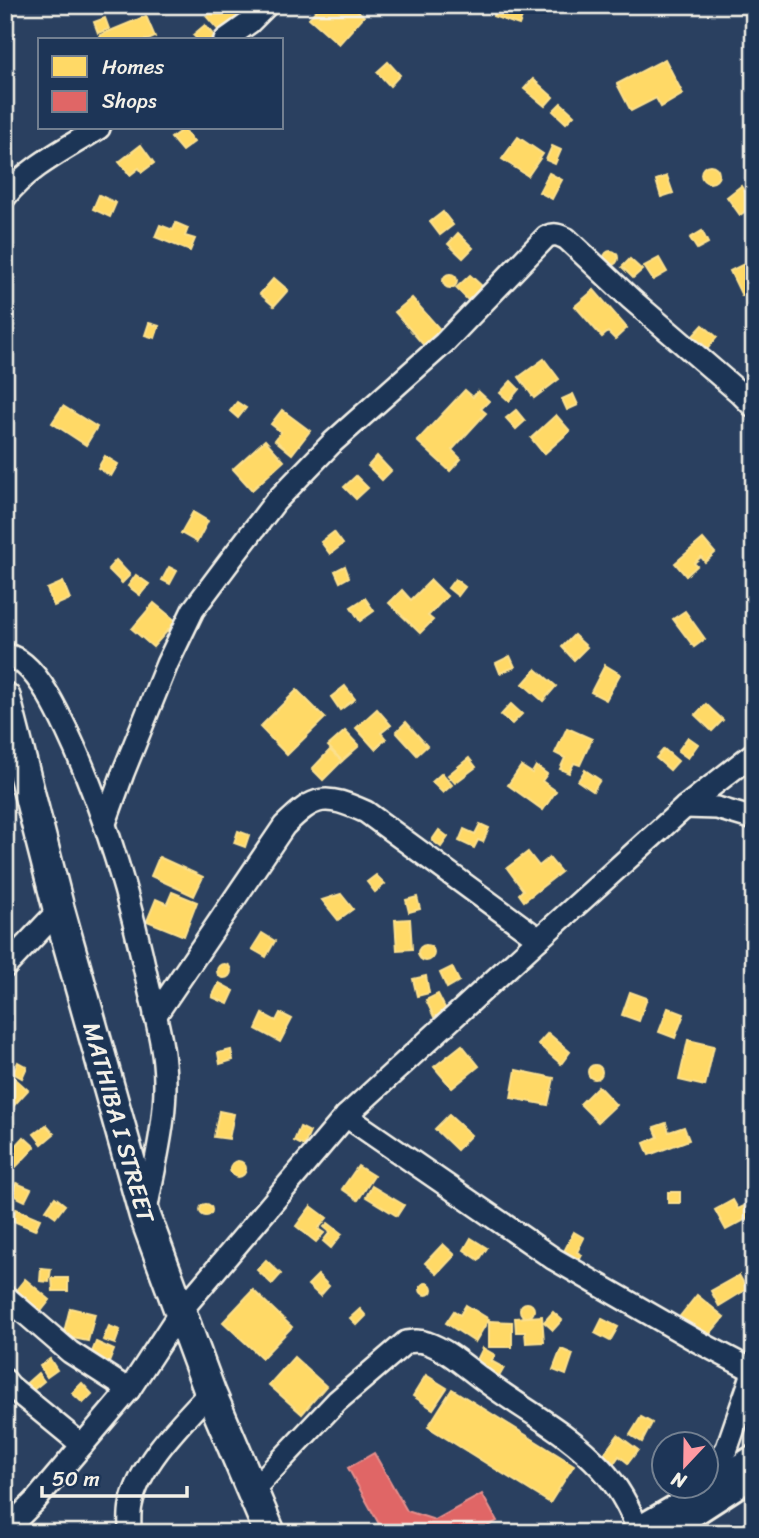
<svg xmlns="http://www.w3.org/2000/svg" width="759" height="1538" viewBox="0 0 759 1538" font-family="Sriracha,sans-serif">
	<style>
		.homes { fill: #ffd966; stroke: #fce08d; stroke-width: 2 }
		.shops { fill: #e06666; stroke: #e6908d; stroke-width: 2 }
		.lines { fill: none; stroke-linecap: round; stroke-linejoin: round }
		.street-casing { stroke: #f4f1e8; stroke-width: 26 }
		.secondary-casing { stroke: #f4f1e8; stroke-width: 35 }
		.highway-casing { stroke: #f4f1e8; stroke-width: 44 }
		.street { stroke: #1d3557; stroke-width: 21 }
		.secondary { stroke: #1d3557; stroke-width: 30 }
		.highway { stroke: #1d3557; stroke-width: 38 }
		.labels { text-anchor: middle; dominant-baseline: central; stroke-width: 7; stroke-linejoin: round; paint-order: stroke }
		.street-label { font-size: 24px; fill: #f4f1e8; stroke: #1d3557 }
	</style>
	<rect width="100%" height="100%" fill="#2a4060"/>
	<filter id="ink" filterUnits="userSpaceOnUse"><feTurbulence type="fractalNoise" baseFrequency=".0143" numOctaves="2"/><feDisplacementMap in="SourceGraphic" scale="14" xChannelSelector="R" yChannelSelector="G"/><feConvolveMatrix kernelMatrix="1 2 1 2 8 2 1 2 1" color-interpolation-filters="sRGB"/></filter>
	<g filter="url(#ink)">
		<g class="homes">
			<polygon points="218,5 249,5 251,7 221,33 206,16"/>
			<polygon points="321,5 351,5 364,16 339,44 309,18"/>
			<polygon points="496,5 527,5 519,25 493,16"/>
			<polygon points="146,16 155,37 148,40 102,40 100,35"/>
			<polygon points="105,18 109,29 98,33 94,22"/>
			<polygon points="205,25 214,36 210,40 198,40 193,35"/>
			<polygon points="665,59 683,94 661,107 656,98 631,111 617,84"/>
			<polygon points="388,62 400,75 390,86 377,72"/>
			<polygon points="533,79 553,97 545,106 524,89"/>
			<polygon points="561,103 574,115 566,123 553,111"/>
			<polygon points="183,129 194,142 182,151 171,138"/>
			<polygon points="518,137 543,154 528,176 502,159"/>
			<polygon points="141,145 154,163 142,172 139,168 130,175 119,162"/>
			<polygon points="552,146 561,150 555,164 546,160"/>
			<circle cx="710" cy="174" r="9"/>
			<polygon points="549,173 562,180 552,199 539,192"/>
			<polygon points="667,176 673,193 661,197 656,180"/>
			<polygon points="741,186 745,192 754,186 754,205 740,215 727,197"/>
			<polygon points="99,195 116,203 110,217 93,209"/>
			<polygon points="443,212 453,225 440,235 430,222"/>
			<polygon points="176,223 188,228 185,236 195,239 190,251 155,237 160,225 173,230"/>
			<polygon points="702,231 708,243 697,249 690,238"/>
			<polygon points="458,233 473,248 463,258 448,244"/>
			<circle cx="611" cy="258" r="7"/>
			<polygon points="659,258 667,272 653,280 644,266"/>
			<polygon points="630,259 642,270 633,278 622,267"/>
			<polygon points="754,259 754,290 742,296 730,271"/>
			<circle cx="450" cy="281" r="7"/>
			<polygon points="470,275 483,287 469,301 456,288"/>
			<polygon points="274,278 288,290 274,306 260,294"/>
			<polygon points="594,290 627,328 615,339 608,332 602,337 575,306"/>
			<polygon points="412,298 444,334 427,349 395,312"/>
			<polygon points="149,323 159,326 155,338 145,335"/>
			<polygon points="703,325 717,337 708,348 693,336"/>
			<polygon points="544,359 559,379 534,398 519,377"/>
			<polygon points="511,381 519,389 509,401 500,393"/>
			<polygon points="465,390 473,397 478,391 489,401 481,409 486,413 452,450 461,459 450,471 417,441"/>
			<polygon points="573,394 578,405 567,410 562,399"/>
			<polygon points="237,402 246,408 238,418 230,411"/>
			<polygon points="63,406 97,427 86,445 52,423"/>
			<polygon points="282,410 310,431 292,454 275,440 281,432 271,424"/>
			<polygon points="516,410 525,421 516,429 506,418"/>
			<polygon points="556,415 570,431 544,454 531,438"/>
			<polygon points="265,440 284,461 252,490 233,469"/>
			<polygon points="105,456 118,464 111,476 98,468"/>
			<polygon points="377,456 391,471 382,480 368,466"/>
			<polygon points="356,476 368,488 356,499 344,487"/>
			<polygon points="193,512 208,521 197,542 181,533"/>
			<polygon points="334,532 343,544 330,554 321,542"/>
			<polygon points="703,539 715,553 705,562 701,557 694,563 697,566 686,576 675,563"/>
			<polygon points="116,560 130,575 122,583 108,569"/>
			<polygon points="345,566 349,577 340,582 335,571"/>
			<polygon points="169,567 177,571 170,584 162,580"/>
			<polygon points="136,575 149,584 140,595 128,586"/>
			<polygon points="455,579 465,587 458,596 448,588"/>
			<polygon points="431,580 447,596 428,616 433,620 420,633 389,603 402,590 411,600"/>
			<polygon points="63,582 70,599 54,606 47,589"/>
			<polygon points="365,598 374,611 360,621 351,607"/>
			<polygon points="154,603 176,621 153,647 132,629"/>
			<polygon points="685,611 705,639 694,647 673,619"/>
			<polygon points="574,635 587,647 574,660 562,647"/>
			<polygon points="510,656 515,667 500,673 496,663"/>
			<polygon points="605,665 620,674 606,700 591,692"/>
			<polygon points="536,669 556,686 543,701 523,684"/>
			<polygon points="345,686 355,699 340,710 331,697"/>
			<polygon points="297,690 325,718 287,755 260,727"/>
			<polygon points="511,704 522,714 512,724 501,715"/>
			<polygon points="706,704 723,720 712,731 695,715"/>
			<polygon points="377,709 391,725 381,733 386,739 375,749 356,728"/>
			<polygon points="406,722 427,746 417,755 396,732"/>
			<polygon points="567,728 592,739 580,765 574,763 569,773 560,769 565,758 555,753"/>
			<polygon points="345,731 359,746 342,761 328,746"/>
			<polygon points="688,737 698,744 688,758 678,751"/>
			<polygon points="664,749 678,761 670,770 656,758"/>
			<polygon points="330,750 342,761 323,780 312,769"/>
			<polygon points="469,758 476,767 455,783 448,775"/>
			<polygon points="521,766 532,773 536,766 547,774 542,781 556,791 543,810 508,785"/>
			<polygon points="585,770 600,780 593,791 578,781"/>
			<polygon points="442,773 452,785 443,793 432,782"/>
			<polygon points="480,824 489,828 483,842 478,840 474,848 459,841 464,829 475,834"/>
			<polygon points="439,830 448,837 441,847 432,840"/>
			<polygon points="238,831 249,835 245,847 234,843"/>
			<polygon points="528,852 539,866 549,858 561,872 524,901 519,894 523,890 507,868"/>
			<polygon points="159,857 203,877 194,896 151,876"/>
			<polygon points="376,875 385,884 375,892 367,882"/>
			<polygon points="172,892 197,902 184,936 147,921 156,899 167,904"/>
			<polygon points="341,894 353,909 338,920 322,900"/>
			<polygon points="417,897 420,909 409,912 406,900"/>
			<polygon points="410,919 412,949 397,950 395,920"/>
			<polygon points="262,933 275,941 266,957 252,949"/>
			<circle cx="426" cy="953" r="8"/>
			<circle cx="224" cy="971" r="7"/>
			<polygon points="452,967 459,981 447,988 440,973"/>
			<polygon points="426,976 429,993 417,996 413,979"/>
			<polygon points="219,983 234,991 228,1004 212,997"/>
			<polygon points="630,992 647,998 639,1021 622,1015"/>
			<polygon points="438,994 447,1012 434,1017 426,1000"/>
			<polygon points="668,1008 684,1014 675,1038 659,1032"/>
			<polygon points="280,1013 292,1019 280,1042 256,1029 263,1014 276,1021"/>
			<polygon points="548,1033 570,1052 561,1064 538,1044"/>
			<polygon points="688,1040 714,1046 705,1086 679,1080"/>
			<polygon points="462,1045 479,1066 452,1088 434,1067"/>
			<polygon points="231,1050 233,1060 220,1064 218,1053"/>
			<polygon points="18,1062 27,1067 22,1078 13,1073"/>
			<circle cx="595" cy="1072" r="7"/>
			<polygon points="516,1070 554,1078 548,1105 511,1098"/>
			<polygon points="10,1074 28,1090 7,1113 5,1111 5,1079"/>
			<polygon points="598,1086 616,1105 598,1122 580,1104"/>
			<polygon points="219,1111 234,1114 229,1139 214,1137"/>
			<polygon points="449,1115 471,1135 457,1150 435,1129"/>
			<polygon points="666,1123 669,1132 684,1127 689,1140 649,1155 644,1143 658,1137 654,1127"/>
			<polygon points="46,1125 54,1134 42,1144 34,1134"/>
			<polygon points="300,1127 310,1132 304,1146 294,1141"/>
			<polygon points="24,1137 35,1147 16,1167 5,1158"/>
			<circle cx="238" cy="1169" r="8"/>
			<polygon points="358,1166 374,1176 358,1200 342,1189"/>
			<polygon points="16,1183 31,1189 25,1201 11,1194"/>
			<polygon points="372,1186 404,1205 397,1216 366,1197"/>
			<rect x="668" y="1192" width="12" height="11"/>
			<polygon points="55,1197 65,1205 56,1217 46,1210"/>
			<polygon points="733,1200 738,1209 744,1206 750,1217 726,1230 715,1210"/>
			<circle cx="206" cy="1210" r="6"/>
			<polygon points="311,1206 327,1218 318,1229 324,1233 316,1242 296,1226"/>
			<polygon points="16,1209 40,1219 35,1230 11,1220"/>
			<polygon points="328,1223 342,1234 331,1248 323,1241 330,1232 324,1227"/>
			<polygon points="574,1232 584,1238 577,1252 582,1255 576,1267 560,1259"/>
			<polygon points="471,1238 487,1248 479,1260 464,1250"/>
			<polygon points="443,1244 455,1255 437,1274 425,1263"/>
			<polygon points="266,1260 281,1274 272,1284 257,1270"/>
			<polygon points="41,1268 51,1269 49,1282 40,1281"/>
			<polygon points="318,1275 329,1286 320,1296 308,1285"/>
			<polygon points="739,1275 747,1289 719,1306 711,1291"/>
			<polygon points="52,1278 68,1278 68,1291 53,1291"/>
			<polygon points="25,1279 50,1300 38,1315 13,1294"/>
			<circle cx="426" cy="1289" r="6"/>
			<polygon points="253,1290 292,1327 262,1358 223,1322"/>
			<polygon points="697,1295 724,1317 704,1341 677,1320"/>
			<circle cx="527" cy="1310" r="7"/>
			<polygon points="466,1305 489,1319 475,1342 446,1323 454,1311 460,1315"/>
			<polygon points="70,1308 95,1314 88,1341 63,1336"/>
			<polygon points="360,1309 366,1316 357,1325 350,1318"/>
			<polygon points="553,1312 562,1320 553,1330 544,1322"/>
			<polygon points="542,1316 544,1342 526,1343 525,1332 516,1332 515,1318"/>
			<polygon points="602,1319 618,1327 610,1341 595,1333"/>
			<polygon points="489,1321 512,1322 512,1347 489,1347"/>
			<polygon points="109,1326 120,1330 115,1344 103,1340"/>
			<polygon points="96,1342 114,1350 108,1365 90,1357"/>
			<polygon points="483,1348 495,1355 491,1361 504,1368 496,1382 472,1370"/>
			<polygon points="561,1349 573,1354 566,1375 553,1370"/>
			<polygon points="294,1357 326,1386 302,1414 269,1385"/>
			<polygon points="50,1359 57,1370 47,1377 40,1366"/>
			<polygon points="38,1373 44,1381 27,1395 21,1388"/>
			<polygon points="426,1375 447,1388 433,1409 413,1396"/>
			<polygon points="82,1383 92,1394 83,1403 72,1393"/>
			<polygon points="452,1389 574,1465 550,1503 428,1427"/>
			<polygon points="641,1417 652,1423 642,1442 630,1435"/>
			<polygon points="618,1435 638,1450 628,1463 619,1456 614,1463 603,1455"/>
		</g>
		<polygon class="shops" points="374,1453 407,1511 435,1520 482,1494 497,1521 488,1526 492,1533 384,1533 348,1468"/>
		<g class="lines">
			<defs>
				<g id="street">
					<polyline points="225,40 249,23 267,5"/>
					<path d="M5,197c24,-31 63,-49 94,-69"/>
					<path d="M5,654c7,2 13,5 19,10 18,15 33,46 43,67 38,81 63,166 81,253 6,26 14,53 16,79 5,49 -9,99 -18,148"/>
					<polyline points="685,807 717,808 754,819"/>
					<path d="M105,823l18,-50 44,-109 26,-54 42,-56 40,-52 58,-60 111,-99 102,-106c9,-4 13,-2 21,2l64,60 109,94 14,14"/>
					<polyline points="5,967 59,910"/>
					<path d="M155,1016l129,-190c32,-32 41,-32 82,-14l173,127"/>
					<polyline points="346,1116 554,1259 697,1341 754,1371"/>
					<polyline points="5,1296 70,1352 129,1390"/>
					<polyline points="5,1380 10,1386 82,1445"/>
					<polyline points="706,1480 727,1448 754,1370"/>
					<path d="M252,1491l85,-90 69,-59c7,-1 13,-2 21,1 21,7 40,25 58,38 40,30 82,50 116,87 17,18 30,42 38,65"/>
					<polyline points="5,1527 16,1520 35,1501 129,1390 180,1312 346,1116 539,939 685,807 754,753"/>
					<path d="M130,1533c0,-9 -1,-19 1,-28 8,-41 51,-83 79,-113"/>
				</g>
				<g id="secondary">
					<path id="s1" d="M5,698l54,212 86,306 65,176 60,141"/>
				</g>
				<polyline id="highway" points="646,1533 689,1508 754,1466"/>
			</defs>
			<use href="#street" class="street-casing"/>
			<use href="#secondary" class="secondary-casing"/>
			<use href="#highway" class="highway-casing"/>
			<use href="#street" class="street"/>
			<use href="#secondary" class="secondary"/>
			<use href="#highway" class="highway"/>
		</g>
	</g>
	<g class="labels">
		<g class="street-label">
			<text stroke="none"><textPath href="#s1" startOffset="439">MATHIBA I STREET</textPath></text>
		</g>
	</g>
	<rect width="759" height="1538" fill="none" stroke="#1d3557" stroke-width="28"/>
	<rect x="14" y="14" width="731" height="1510" fill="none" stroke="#f4f1e8" stroke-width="2.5" filter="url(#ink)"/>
	<rect x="38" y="38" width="245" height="91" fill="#1d3557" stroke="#738091" stroke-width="2"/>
	<rect x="52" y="56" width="35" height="21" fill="#ffd966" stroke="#738091" stroke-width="2"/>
	<text x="102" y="74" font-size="21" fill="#f4f1e8">Homes</text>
	<rect x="52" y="91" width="35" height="21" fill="#e06666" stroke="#738091" stroke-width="2"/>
	<text x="102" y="108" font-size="21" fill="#f4f1e8">Shops</text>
	<g transform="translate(685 1465) rotate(202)"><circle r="33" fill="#1d3557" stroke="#738091" stroke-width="2"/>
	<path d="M0-5L12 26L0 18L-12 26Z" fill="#ff9aa2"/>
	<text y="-10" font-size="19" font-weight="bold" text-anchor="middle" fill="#f4f1e8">N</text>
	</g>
	<path d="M42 1486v10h145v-10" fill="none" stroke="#f4f1e8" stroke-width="3.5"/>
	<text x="52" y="1486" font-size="21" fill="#f4f1e8" stroke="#1d3557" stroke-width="5" paint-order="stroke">50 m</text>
</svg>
